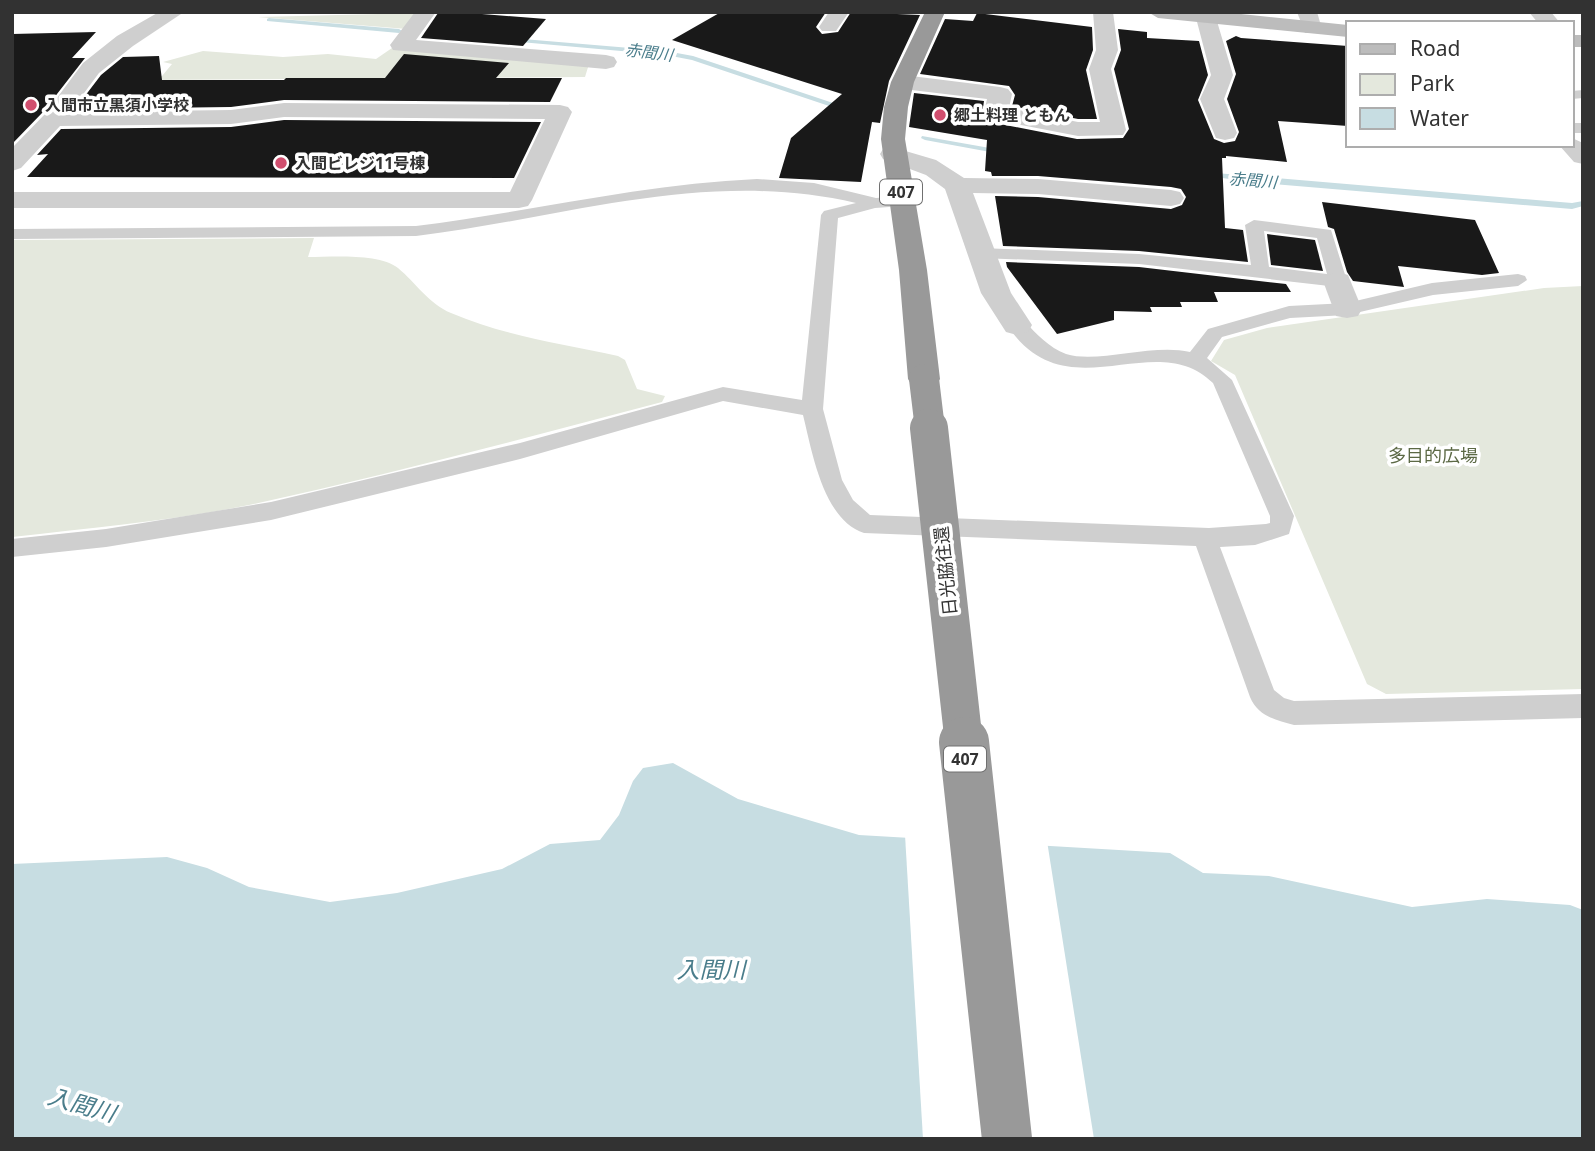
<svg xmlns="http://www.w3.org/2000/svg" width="1595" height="1151" viewBox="0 0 1595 1151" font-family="'Noto Sans','Noto Sans JP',sans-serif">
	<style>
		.green { fill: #e4e8dd }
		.water { fill: #c7dde2 }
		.pier { fill: #fff }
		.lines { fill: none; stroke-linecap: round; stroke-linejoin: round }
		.stream { fill: #c7dde2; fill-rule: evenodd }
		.building { fill: #191919 }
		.lane { fill: #cfcfcf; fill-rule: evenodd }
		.street { fill: #cfcfcf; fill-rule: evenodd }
		.secondary { fill: #bcbcbc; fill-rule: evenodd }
		.highway { fill: #999; fill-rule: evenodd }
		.highway-bridge-far2 { stroke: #999; stroke-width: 30 }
		.highway-bridge-far1 { stroke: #999; stroke-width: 38 }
		.highway-bridge { stroke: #999; stroke-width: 50 }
		.poi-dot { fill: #d04e6e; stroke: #fff; stroke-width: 2.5 }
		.labels { text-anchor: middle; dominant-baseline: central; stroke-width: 7; stroke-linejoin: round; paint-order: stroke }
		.far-water-label { font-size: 16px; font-style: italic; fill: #4a7d8b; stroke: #fff }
		.far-poi-label { font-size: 16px; font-weight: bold; fill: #323232; stroke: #fff; text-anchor: start }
		.shield { fill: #fff; stroke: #707070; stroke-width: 2 }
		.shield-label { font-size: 16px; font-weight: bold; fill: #323232 }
		.park-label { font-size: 18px; fill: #5c6945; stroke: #fff }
		.street-label { font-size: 18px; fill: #323232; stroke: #fff }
		.near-water-label { font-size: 23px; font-style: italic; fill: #4a7d8b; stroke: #fff }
	</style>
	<rect width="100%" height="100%" fill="#fff"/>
	<g class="green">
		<polygon points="419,13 407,29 258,17"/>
		<polygon points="392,48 589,64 585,77 148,80 152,76 162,76 172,64 163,62 203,51 283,57 328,54 376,59"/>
		<path d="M314,238l-6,19c24,0 71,-4 90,11 18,15 31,36 53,45 54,23 111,31 167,43l7,4 12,29 28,7 -3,6c-137,36 -274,73 -413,103 -78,16 -158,23 -237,32v-297z"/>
		<polygon points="1583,286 1583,689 1386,694 1367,684 1235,375 1211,361 1224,340 1267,328 1544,288"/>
	</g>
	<polygon class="water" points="673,763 738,799 859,835 1170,853 1203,873 1269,876 1412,907 1487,899 1570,905 1583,910 1583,1139 12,1139 12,864 167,857 207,868 249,887 330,902 397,893 502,869 550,844 600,840 619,815 633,781 643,768"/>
	<polygon class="pier" points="905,835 1047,841 1094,1139 923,1139"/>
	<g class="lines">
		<g class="stream">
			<polygon points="269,18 399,29 402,31 399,33 267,21 267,19"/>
			<polygon points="511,38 666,51 693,56 851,109 844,111 692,60 666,55 509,41 508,40"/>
			<polygon points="922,136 1001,150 1005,152 1001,154 925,140 921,138"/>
			<polygon points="1204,172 1572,203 1583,201 1583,206 1572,209 1260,183 1207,176 1203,174"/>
		</g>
	</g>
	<g class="building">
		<polygon points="457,12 546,19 523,46 421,38 438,13"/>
		<polygon points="721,12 826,12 816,27 822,34 838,32 851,12 920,15 889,81 880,123 872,122 861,182 779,178 791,138 842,94 672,40"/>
		<polygon points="977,13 1092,27 1093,50 1086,70 1097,119 1078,119 1012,106 1015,95 1009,86 920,74 945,19 973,21"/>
		<polygon points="1118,29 1147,32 1147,38 1199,41 1208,75 1198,100 1214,139 1224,143 1235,141 1239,132 1227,99 1236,74 1226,41 1236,36 1241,38 1348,46 1348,126 1278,121 1287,162 1226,156 1226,158 1222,158 1225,228 1243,230 1248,262 1139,251 1003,246 995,196 1038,197 1171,209 1182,205 1186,197 1181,189 1171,187 1038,176 992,176 991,172 985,171 987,140 909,127 914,93 984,101 982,115 987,121 995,123 1077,139 1123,138 1129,129 1114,69 1121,50"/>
		<polygon points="96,32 72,58 85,58 43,112 12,144 12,34"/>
		<polygon points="404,54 509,63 496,78 562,78 550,102 284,100 231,107 75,109 101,75 123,57 159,56 162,80 284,80 286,78 385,78"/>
		<polygon points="284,120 541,122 514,178 27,177 48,154 37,155 61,129 231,127"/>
		<polygon points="1322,202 1475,220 1499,273 1482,275 1398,266 1404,287 1353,281 1347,272 1334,229 1328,227"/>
		<polygon points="1267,234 1315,240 1323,271 1271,265"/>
		<polygon points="1006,262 1139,267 1286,284 1291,292 1214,292 1218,302 1180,302 1182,307 1150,307 1152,312 1114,311 1114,320 1057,334 1007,267"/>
	</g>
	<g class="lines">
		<g class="lane">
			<polygon points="1583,90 1583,98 1572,99 1572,91"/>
			<rect x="1572" y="123" width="11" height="10"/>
			<path d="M757,179l57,4 62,15 27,-2 8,5 -8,5 -28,2 -37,10 -15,191 19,71 11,20 17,15 339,13 57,-4 4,-1v-7l-57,-133c-59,-58 -146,32 -206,-58l3,-4h14c12,12 25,27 42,33 32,10 86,-11 124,-2l18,-23 81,-23 58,-3 85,-20 86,-9 7,2 2,4 -9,6 -85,9 -86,20 -57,3 -68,19 -15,21 25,22 62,136 -5,18 -34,11 -35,2 54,143 10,8 10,3 289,-7v24l-289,7c-19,-5 -36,-9 -44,-28l-54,-151 -332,-13c-41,-13 -52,-82 -61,-118l-80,-14 -203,58 -249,61 -165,27 -94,10v-18l94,-10 165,-27 249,-59 203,-56 79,13 19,-185 3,-4 32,-8c-150,-35 -291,15 -440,33l-404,3v-10l404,-3c114,-14 226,-42 341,-47z"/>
			<path d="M1254,220l77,10 16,51 -2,4 -7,2 -199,-23 -159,-6 -9,-5 9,-5 159,6 112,11 -6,-40zM1264,231l53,7 10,36 -58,-7z"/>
		</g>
		<g class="street">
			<polygon points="159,12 184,12 133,46 99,73 70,112 231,110 284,103 560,105 568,107 572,112 532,200 528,206 519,208 12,208 12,192 510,192 545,119 284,117 231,124 60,126 21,168 12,171 12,148 45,114 83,63 117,36"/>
			<polygon points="415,12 436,12 416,40 606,55 614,57 617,62 614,67 606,69 393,50 390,45"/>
			<polygon points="829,12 849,12 836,31 822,31 819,27"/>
			<polygon points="1093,12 1113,12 1118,50 1111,69 1126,130 1123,135 1078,136 996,120 988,118 984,113 987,99 903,89 895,87 892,82 895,77 903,75 1000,87 1008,89 1012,94 1009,108 1078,122 1100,122 1089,69 1096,50"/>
			<polygon points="1204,12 1213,14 1216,18 1233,75 1224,99 1237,133 1234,138 1225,140 1216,138 1200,99 1211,75 1196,18"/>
			<polygon points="1297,12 1317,12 1322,29 1319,33 1305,33"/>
			<polygon points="1529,12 1551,12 1560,23 1538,23"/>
			<polygon points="1572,138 1583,143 1583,164 1574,162 1559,145 1572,145"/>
			<polygon points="892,147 936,160 964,178 1038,179 1171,190 1180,192 1184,198 1180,204 1171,206 1038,194 973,193 1011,293 1032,325 1028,332 1017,335 1006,332 981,293 945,189 926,175 883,159 880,154 883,149"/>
			<polygon points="1338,272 1348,275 1362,309 1358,316 1347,318 1336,316 1323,281 1328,275"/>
		</g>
		<g class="secondary">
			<polygon points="1148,12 1222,12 1348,25 1348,37 1158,18"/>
			<rect x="1572" y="35" width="11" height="12"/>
		</g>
		<polygon class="highway" points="925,12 945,12 914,82 908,107 905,139 927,270 940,379 935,387 924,390 913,387 908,379 899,270 881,139 884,107 891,82"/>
		<polyline class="highway-bridge-far2" points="924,379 930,429"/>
		<polyline class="highway-bridge-far1" points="929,428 964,744"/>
		<polyline class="highway-bridge" points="964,742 1007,1139"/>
	</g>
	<g class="poi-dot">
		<circle cx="31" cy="105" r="7"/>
		<circle cx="940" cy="115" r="7"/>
		<circle cx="281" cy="163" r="7"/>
	</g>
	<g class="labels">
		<g class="far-water-label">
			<text transform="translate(649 52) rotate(7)">赤間川</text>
			<text transform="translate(1253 180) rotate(5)">赤間川</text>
		</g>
		<g class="far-poi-label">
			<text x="45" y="105">入間市立黒須小学校</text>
			<text x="954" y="115">郷土料理 ともん</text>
			<text x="295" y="163">入間ビレジ11号棟</text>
		</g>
		<g class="shield">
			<rect x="880" y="179.5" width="42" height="25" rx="5"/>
			<rect x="944" y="746.5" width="42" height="25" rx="5"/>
		</g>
		<g class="shield-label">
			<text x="901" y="192">407</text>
			<text x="965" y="759">407</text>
		</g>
		<g class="park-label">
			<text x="1433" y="455">多目的広場</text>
		</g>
		<g class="street-label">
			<text transform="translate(945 571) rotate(-96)">日光脇往還</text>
		</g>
		<g class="near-water-label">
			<text x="711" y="969">入間川</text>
			<text transform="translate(82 1104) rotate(16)">入間川</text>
		</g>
	</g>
	<rect width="1595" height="1151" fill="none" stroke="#323232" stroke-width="28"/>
	<rect x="1346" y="21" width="228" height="126" fill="#ffffff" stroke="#adadad" stroke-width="2"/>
	<rect x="1360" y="44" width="35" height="10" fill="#bcbcbc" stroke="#adadad" stroke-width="2"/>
	<text x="1410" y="56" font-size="21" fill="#323232">Road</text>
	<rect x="1360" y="74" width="35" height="21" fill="#e4e8dd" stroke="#adadad" stroke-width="2"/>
	<text x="1410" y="91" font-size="21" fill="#323232">Park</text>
	<rect x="1360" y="108" width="35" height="21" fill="#c7dde2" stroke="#adadad" stroke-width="2"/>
	<text x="1410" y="126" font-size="21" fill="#323232">Water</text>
</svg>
